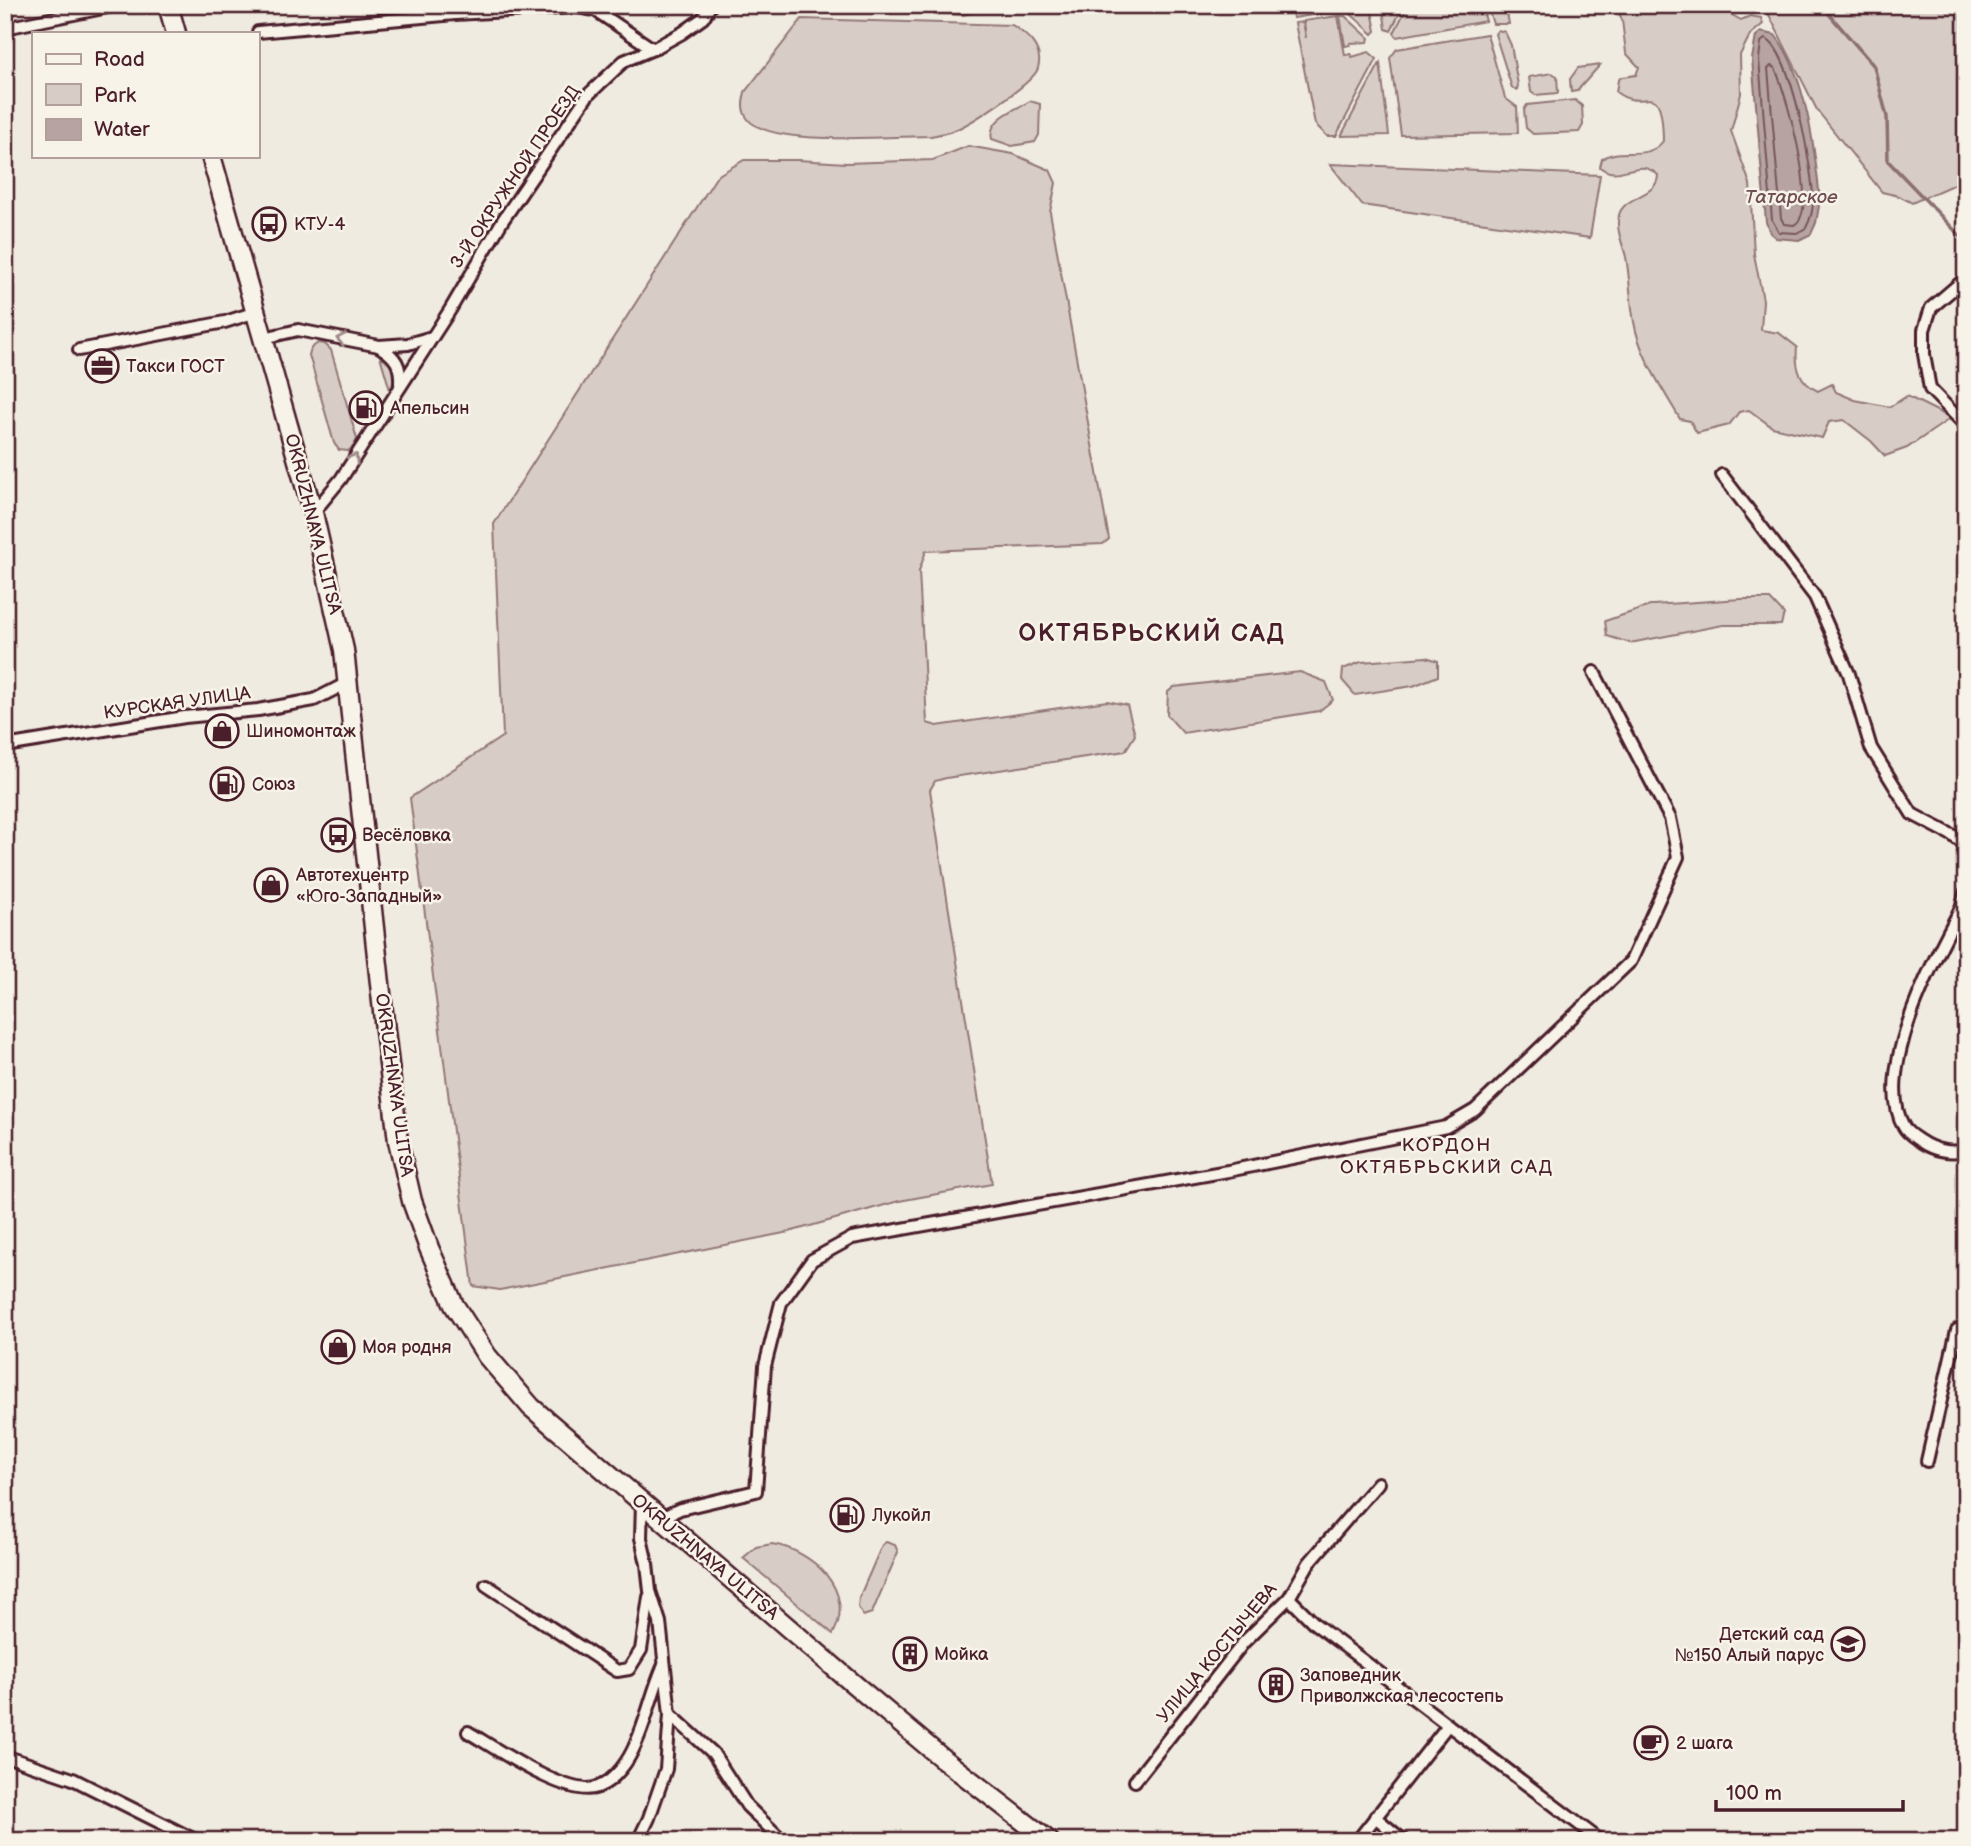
<svg xmlns="http://www.w3.org/2000/svg" width="1971" height="1846" viewBox="0 0 1971 1846" font-family="'Balsamiq Sans',sans-serif">
	<style>
		.green { fill: #d8cdc6; stroke: #917678; stroke-width: 2 }
		.water { fill: #b7a4a2; stroke: #8b6f72; stroke-width: 2 }
		.lines { fill: none; stroke-linecap: round; stroke-linejoin: round }
		.shore { stroke: #76545b; stroke-width: 2 }
		.stream { stroke: #8b6f72; stroke-width: 3.5 }
		.street-casing { stroke: #4a1f2b; stroke-width: 16 }
		.primary-casing { stroke: #4a1f2b; stroke-width: 23 }
		.street { stroke: #f7f3e8; stroke-width: 10 }
		.primary { stroke: #f7f3e8; stroke-width: 18 }
		.oneway { stroke: #a0898a }
		.labels { text-anchor: middle; dominant-baseline: central; stroke-width: 5; stroke-linejoin: round; paint-order: stroke }
		.street-label { font-size: 18px; fill: #4a1f2b; stroke: #f7f3e8 }
		.poi-label { font-size: 18px; fill: #4a1f2b; stroke: #f7f3e8; text-anchor: start }
		.water-label { font-size: 19px; font-style: italic; fill: #704e55; stroke: #f7f3e8 }
		.neighbourhood-label { font-size: 19px; letter-spacing: 2px; fill: #4a1f2b; stroke: #f7f3e8 }
		.district-label { font-size: 24px; font-weight: bold; letter-spacing: 2px; fill: #4a1f2b; stroke: #f7f3e8 }
	</style>
	<rect width="100%" height="100%" fill="#f0ebe0"/>
	<filter id="ink" filterUnits="userSpaceOnUse"><feTurbulence type="fractalNoise" baseFrequency=".0143" numOctaves="2"/><feDisplacementMap in="SourceGraphic" scale="14" xChannelSelector="R" yChannelSelector="G"/><feConvolveMatrix kernelMatrix="1 2 1 2 8 2 1 2 1" color-interpolation-filters="sRGB"/></filter>
	<g filter="url(#ink)">
		<g class="green">
			<polygon points="845,5 982,5 974,12 962,15"/>
			<polygon points="1291,5 1332,5 1339,11 1293,18"/>
			<polygon points="1408,5 1481,5 1486,21 1397,37 1394,33"/>
			<polygon points="1487,5 1506,7 1509,24 1493,24"/>
			<path d="M1616,5h117l-1,10 9,5 9,-4 11,2 2,6 -13,11 -10,20 1,39 -10,37 19,53 4,70 9,46 -2,30 18,3 18,14c-2,20 2,35 21,44l14,-7 4,8 19,8 35,7 17,-11 44,22 -44,30 -22,8 -14,-15 -27,-21 -15,2 -7,16 -50,-11 -23,-17 -10,2 -10,13 -32,8 -7,-12 -10,-2c-17,-30 -40,-62 -46,-97 -4,-21 -4,-43 -8,-65 -3,-12 -11,-30 -7,-42 5,-20 39,-18 39,-40 -21,-20 -38,9 -58,-8l2,-8c16,-13 46,3 61,-18 -1,-69 -18,-26 -47,-49l2,-12 4,-3 14,-2 3,-8 -13,-14 -4,-33z"/>
			<polygon points="1764,5 1966,5 1966,179 1912,203 1899,196 1882,192 1817,110"/>
			<polygon points="1403,6 1391,31 1386,29 1383,9"/>
			<polygon points="1372,11 1376,31 1373,34 1351,14"/>
			<polygon points="1338,16 1345,55 1351,54 1352,57 1369,52 1377,59 1336,136 1327,136 1315,124 1295,23 1303,22 1306,38 1304,21"/>
			<polygon points="1345,16 1369,38 1368,42 1350,43 1350,45 1345,46 1340,16"/>
			<path d="M802,19l210,6c14,9 32,23 26,43 -3,14 -65,54 -81,61 -8,4 -16,5 -26,7 -36,0 -164,12 -184,-18 -6,-9 -4,-17 -2,-26z"/>
			<polygon points="1498,30 1505,32 1511,45 1518,85 1517,90 1512,88 1495,34"/>
			<polygon points="1487,34 1505,98 1517,107 1518,133 1401,135 1390,58 1397,49"/>
			<polygon points="1380,63 1389,135 1341,136"/>
			<polygon points="1600,65 1577,91 1571,92 1570,79 1578,68"/>
			<polygon points="1552,73 1557,76 1558,93 1535,95 1531,92 1529,77"/>
			<polygon points="1575,100 1582,106 1583,125 1579,132 1533,134 1526,128 1524,110 1527,105"/>
			<path d="M1030,101l10,3 -1,31 -4,7 -23,4 -20,-7c-5,-20 24,-30 38,-38z"/>
			<polygon points="968,146 1013,154 1050,170 1056,183 1050,212 1109,539 1103,544 926,551 919,571 927,723 937,726 1107,701 1127,705 1135,735 1125,751 946,778 935,781 930,790 992,1184 899,1201 789,1232 500,1290 473,1286 410,798 503,736 494,524 717,176 744,160 798,160 846,163 933,160"/>
			<polygon points="1330,164 1600,175 1590,238 1362,205"/>
			<polygon points="318,343 325,344 331,350 357,439 354,446 348,451 339,450 334,443 309,355 311,348"/>
			<path d="M380,356c16,9 18,18 10,34z"/>
			<polygon points="1741,599 1770,599 1784,614 1781,625 1723,625 1630,643 1607,636 1605,621 1653,605"/>
			<polygon points="1426,657 1438,661 1438,676 1413,686 1355,695 1342,680 1343,669 1361,662"/>
			<polygon points="1300,672 1326,682 1333,700 1319,711 1183,733 1167,715 1168,692 1174,687"/>
			<polygon points="886,1542 895,1545 898,1552 872,1613 863,1616 858,1607 859,1598 882,1545"/>
			<path d="M772,1544c40,6 85,47 61,90l-90,-76 13,-11z"/>
		</g>
		<path class="water" d="M1761,32l14,3c31,39 40,116 45,165l-4,23 -5,11 -12,6 -23,-2 -6,-5 -4,-11 -14,-163 4,-23z"/>
		<g class="lines">
			<g class="shore">
				<path d="M1765,39c26,8 49,136 48,163 0,9 -3,18 -7,26l-9,5 -18,-1 -7,-12 -13,-161 2,-17z"/>
				<path d="M1771,66l4,2c10,23 46,143 19,157l-10,-1 -3,-6 -13,-149z"/>
			</g>
			<polyline class="stream" points="1827,5 1829,14 1874,66 1887,117 1888,161 1966,242"/>
			<defs>
				<g id="street">
					<polyline points="5,28 118,5"/>
					<polyline points="258,32 455,14 577,7 595,10 653,49"/>
					<polyline points="1966,278 1931,308 1924,330 1924,354 1930,389 1966,426"/>
					<polyline points="264,338 298,330 379,346 408,344 432,337"/>
					<path d="M380,347c16,10 21,18 20,37"/>
					<polyline points="79,350 225,322 256,312"/>
					<polyline points="1722,475 1815,597 1849,674 1871,748 1912,814 1952,835 1966,846"/>
					<polyline points="313,513 341,479 450,310 503,220 588,95 624,61 653,49 682,33 703,18 711,5"/>
					<polyline points="5,746 185,717 258,710 314,700 349,682"/>
					<path d="M1966,891l-5,17c-26,50 -89,164 -57,219 3,6 10,10 16,14 13,9 30,13 46,9"/>
					<polyline points="1927,1461 1957,1330 1966,1325"/>
					<polyline points="661,1518 680,1509 756,1491 765,1366 781,1303 812,1260 852,1238 1228,1171 1446,1127 1475,1110 1631,961 1678,857 1670,818 1594,672"/>
					<polyline points="486,1585 617,1671 629,1669 641,1650 649,1597"/>
					<polyline points="1289,1598 1315,1624 1601,1841"/>
					<polyline points="670,1714 713,1753 747,1806 783,1841"/>
					<path d="M468,1732c27,16 101,67 130,55 18,-7 31,-27 38,-44 11,-24 16,-51 27,-76"/>
					<polyline points="5,1756 73,1779 197,1841"/>
					<polyline points="1135,1781 1244,1642 1289,1598 1309,1563 1378,1483"/>
					<polyline points="1375,1817 1404,1841"/>
					<polyline points="638,1841 649,1818 666,1769 670,1714 660,1622 650,1591 647,1564 641,1538 642,1503"/>
					<polyline points="1357,1841 1448,1725"/>
				</g>
				<g id="primary">
					<polyline points="168,5 176,33"/>
					<polyline points="211,156 313,513 344,650 385,1030 398,1141 412,1201 429,1248 454,1305 487,1356 531,1407 849,1680 943,1759 1049,1841"/>
				</g>
			</defs>
			<use href="#street" class="street-casing"/>
			<use href="#primary" class="primary-casing"/>
			<use href="#street" class="street"/>
			<use href="#primary" class="primary"/>
		</g>
		<defs><path id="oneway-chevron" d="M-2-3.5L2.5 0L-2 3.5" fill="none" stroke-width="1.6" stroke-linecap="round" stroke-linejoin="round" transform="scale(1.75)"/></defs>
		<g class="oneway">
			<use href="#oneway-chevron" transform="translate(341 339) rotate(-169)"/>
			<use href="#oneway-chevron" transform="translate(354 458) rotate(-57)"/>
		</g>
	</g>
	<defs>
		<symbol id="bus-ring" viewBox="-11 -11 22 22"><circle r="9.5" fill="#f7f3e8" stroke="#4a1f2b" stroke-width="1.5"/><path d="M-5-6H5V4H4V6H2V4H-2V6H-4V4H-5ZM-3.5-4V0h7V-4ZM-3.5 1.2v1.5H-2V1.2ZM2 1.2v1.5H3.5V1.2Z" fill="#4a1f2b"/></symbol>
		<symbol id="office-ring" viewBox="-11 -11 22 22"><circle r="9.5" fill="#f7f3e8" stroke="#4a1f2b" stroke-width="1.5"/><path d="M-6-3h4V-5.5h4V-3h4V5H-6ZM-1-4.5V-3h2v-1.5ZM-6 0V1H6V0Z" fill="#4a1f2b"/></symbol>
		<symbol id="fuel-ring" viewBox="-11 -11 22 22"><circle r="9.5" fill="#f7f3e8" stroke="#4a1f2b" stroke-width="1.5"/><path d="M-5.5-6h7V0h2V4h1.3V-2.5L3-4.5l.8-.8L6-3V5H2.5V1h-1V6h-7ZM-4.2-4.7v3.2H.2V-4.7Z" fill="#4a1f2b"/></symbol>
		<symbol id="shop-ring" viewBox="-11 -11 22 22"><circle r="9.5" fill="#f7f3e8" stroke="#4a1f2b" stroke-width="1.5"/><path d="M-5-2.5h2.3a2.7 3.5 0 0 1 5.4 0H5L5.5 6h-11ZM-1.5-2.5h3a1.5 2.3 0 0 0-3 0Z" fill="#4a1f2b"/></symbol>
		<symbol id="school-ring" viewBox="-11 -11 22 22"><circle r="9.5" fill="#f7f3e8" stroke="#4a1f2b" stroke-width="1.5"/><path d="M0-5L7-2L0 1L-7-2ZM-4 1L0 2.5L4 1V4Q0 6-4 4Z" fill="#4a1f2b"/></symbol>
		<symbol id="building-ring" viewBox="-11 -11 22 22"><circle r="9.5" fill="#f7f3e8" stroke="#4a1f2b" stroke-width="1.5"/><path d="M-4-6H4V6H1V3H-1V6H-4ZM-2.5-4.3h1.7v1.8h-1.7ZM.8-4.3h1.7v1.8H.8ZM-2.5-1h1.7V.8h-1.7ZM.8-1h1.7V.8H.8Z" fill="#4a1f2b"/></symbol>
		<symbol id="cafe-ring" viewBox="-11 -11 22 22"><circle r="9.5" fill="#f7f3e8" stroke="#4a1f2b" stroke-width="1.5"/><path d="M-5.5-4.5H6V0H3Q3 3.5 0 3.5H-2.5Q-5.5 3.5-5.5 0ZM3-3.2v2h1.7v-2ZM-6 4.5H4V6H-6Z" fill="#4a1f2b"/></symbol>
	</defs>
	<g fill-rule="evenodd">
		<use href="#bus-ring" x="250" y="205" width="38" height="38"/>
		<use href="#office-ring" x="83" y="347" width="38" height="38"/>
		<use href="#fuel-ring" x="347" y="389" width="38" height="38"/>
		<use href="#shop-ring" x="203" y="712" width="38" height="38"/>
		<use href="#fuel-ring" x="208" y="765" width="38" height="38"/>
		<use href="#bus-ring" x="319" y="816" width="38" height="38"/>
		<use href="#shop-ring" x="252" y="866" width="38" height="38"/>
		<use href="#shop-ring" x="319" y="1328" width="38" height="38"/>
		<use href="#fuel-ring" x="828" y="1496" width="38" height="38"/>
		<use href="#school-ring" x="1829" y="1625" width="38" height="38"/>
		<use href="#building-ring" x="891" y="1635" width="38" height="38"/>
		<use href="#building-ring" x="1257" y="1666" width="38" height="38"/>
		<use href="#cafe-ring" x="1632" y="1724" width="38" height="38"/>
	</g>
	<g class="labels">
		<g class="street-label">
			<text transform="translate(515 177) rotate(-56)">3-Й ОКРУЖНОЙ ПРОЕЗД</text>
			<text transform="translate(313 524) rotate(76)">OKRUZHNAYA ULITSA</text>
			<text transform="translate(177 703) rotate(-8)">КУРСКАЯ УЛИЦА</text>
			<text transform="translate(394 1085) rotate(82)">OKRUZHNAYA ULITSA</text>
			<text transform="translate(705 1557) rotate(40)">OKRUZHNAYA ULITSA</text>
			<text transform="translate(1217 1653) rotate(-50)">УЛИЦА КОСТЫЧЕВА</text>
		</g>
		<g class="poi-label">
			<text x="294" y="224">КТУ-4</text>
			<text x="126" y="366">Такси ГОСТ</text>
			<text x="390" y="408">Апельсин</text>
			<text x="246" y="731">Шиномонтаж</text>
			<text x="252" y="784">Союз</text>
			<text x="362" y="835">Весёловка</text>
			<text x="296" y="875">Автотехцентр<tspan x="296" dy="21">«Юго-Западный»</tspan></text>
			<text x="362" y="1347">Моя родня</text>
			<text x="872" y="1515">Лукойл</text>
			<text x="1824" y="1634" text-anchor="end">Детский сад<tspan x="1824" dy="21">№150 Алый парус</tspan></text>
			<text x="934" y="1654">Мойка</text>
			<text x="1300" y="1675">Заповедник<tspan x="1300" dy="21">Приволжская лесостепь</tspan></text>
			<text x="1676" y="1743">2 шага</text>
		</g>
		<g class="water-label">
			<text x="1791" y="197">Татарское</text>
		</g>
		<g class="neighbourhood-label">
			<text x="1447" y="1145">КОРДОН<tspan x="1447" dy="22">ОКТЯБРЬСКИЙ САД</tspan></text>
		</g>
		<g class="district-label">
			<text x="1152" y="633">ОКТЯБРЬСКИЙ САД</text>
		</g>
	</g>
	<rect width="1971" height="1846" fill="none" stroke="#f7f3e8" stroke-width="28"/>
	<rect x="14" y="14" width="1943" height="1818" fill="none" stroke="#4a1f2b" stroke-width="2.5" filter="url(#ink)"/>
	<rect x="32" y="32" width="228" height="126" fill="#f7f3e8" stroke="#b29e9c" stroke-width="2"/>
	<rect x="46" y="54" width="35" height="10" fill="#f7f3e8" stroke="#b29e9c" stroke-width="2"/>
	<text x="94" y="66" font-size="21" fill="#4a1f2b">Road</text>
	<rect x="46" y="84" width="35" height="21" fill="#d8cdc6" stroke="#b29e9c" stroke-width="2"/>
	<text x="94" y="102" font-size="21" fill="#4a1f2b">Park</text>
	<rect x="46" y="119" width="35" height="21" fill="#b7a4a2" stroke="#b29e9c" stroke-width="2"/>
	<text x="94" y="136" font-size="21" fill="#4a1f2b">Water</text>
	<path d="M1716 1800v10h187v-10" fill="none" stroke="#4a1f2b" stroke-width="3.5"/>
	<text x="1726" y="1800" font-size="21" fill="#4a1f2b" stroke="#f7f3e8" stroke-width="5" paint-order="stroke">100 m</text>
</svg>
